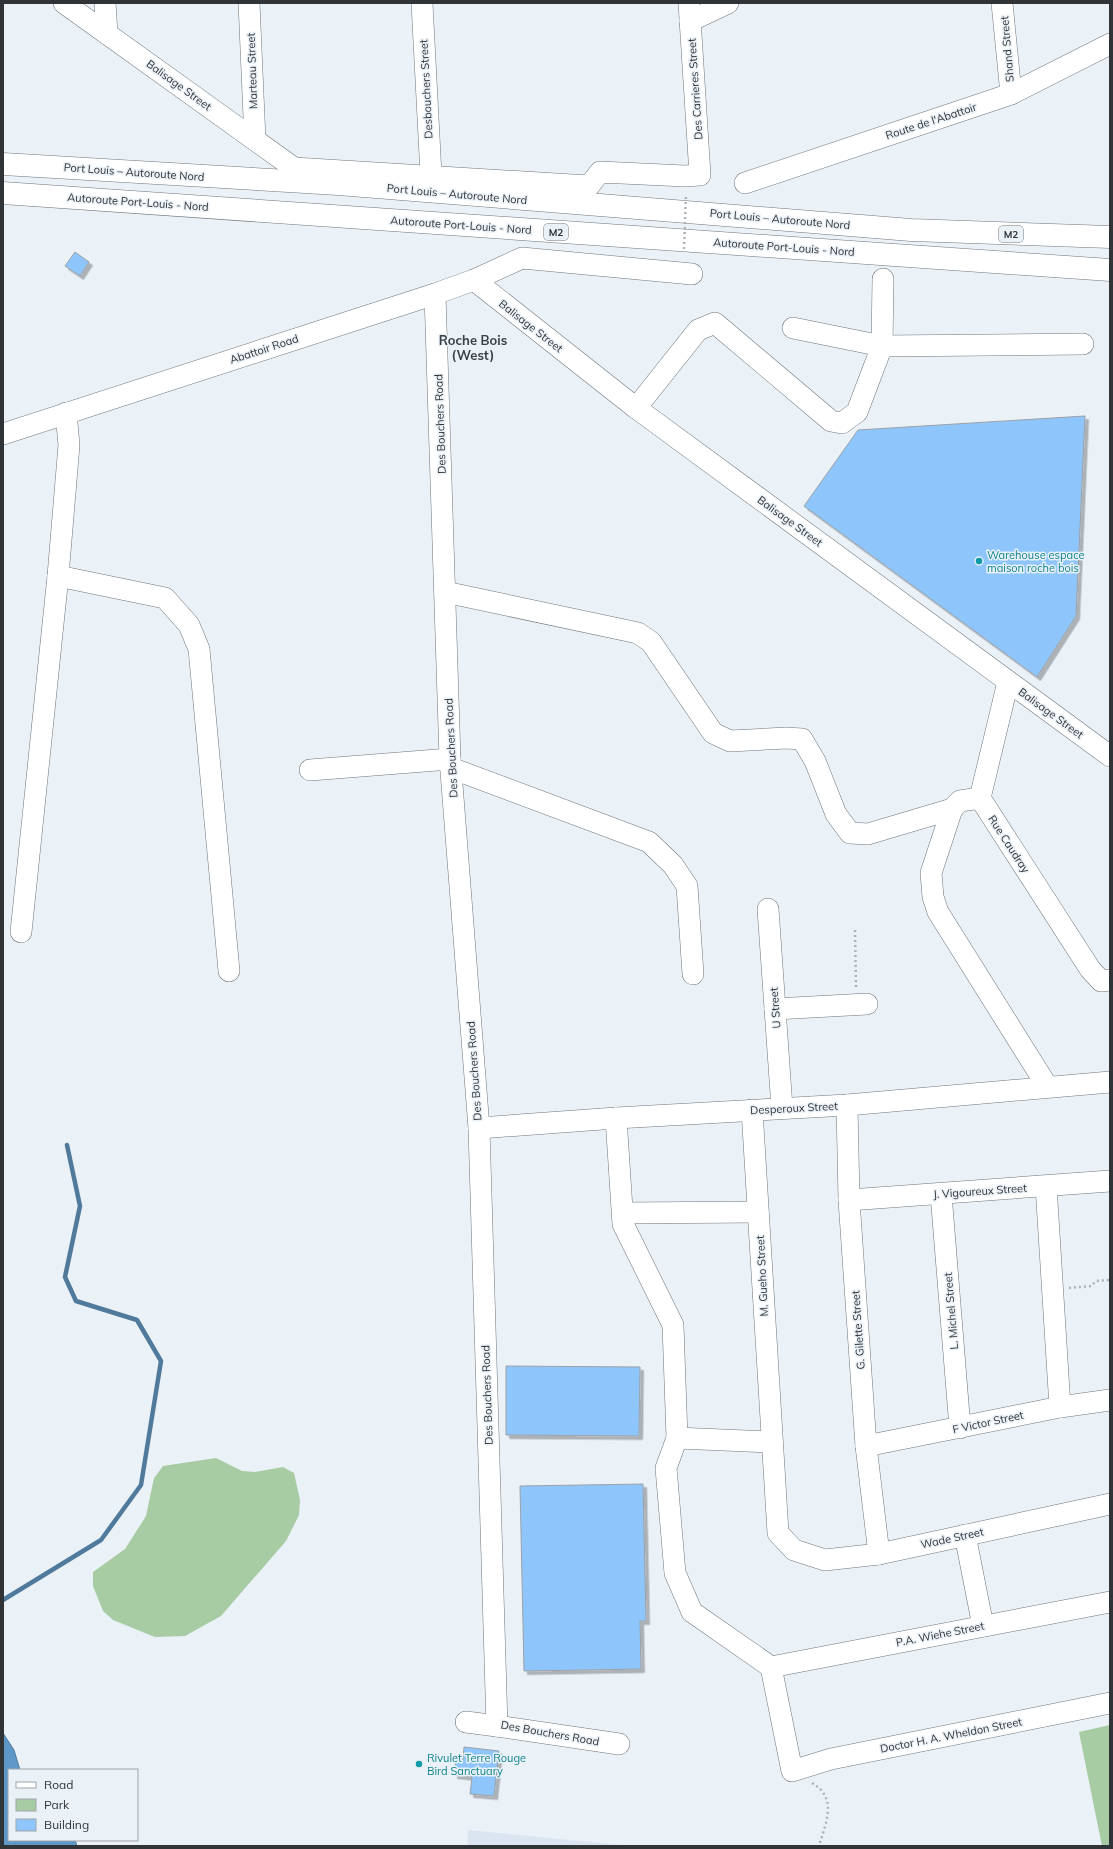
<svg xmlns="http://www.w3.org/2000/svg" width="1113" height="1849" viewBox="0 0 1113 1849" font-family="Mulish,sans-serif">
	<style>
		.built { fill: #dae5f1 }
		.green { fill: #a7cba2 }
		.water { fill: #5d98c8; stroke: #507a9c }
		.lines { fill: none; stroke-linecap: round; stroke-linejoin: round }
		.stream { stroke: #507a9c; stroke-width: 4.5 }
		.building { fill: #8ec6fb; stroke: #9ba1a7; filter: url(#shadow) }
		.minor-casing { stroke: #70757b; stroke-width: 22 }
		.highway-casing { stroke: #70757b; stroke-width: 23 }
		.path { stroke: #adb2b7; stroke-width: 2.5; stroke-dasharray: 2 3; stroke-linecap: butt }
		.minor { stroke: #fff; stroke-width: 21 }
		.highway { stroke: #fff; stroke-width: 22 }
		.path-bridge { stroke: #adb2b7; stroke-width: 2.5; stroke-dasharray: 2 3; stroke-linecap: butt }
		.culture-dot { fill: #0f9aa8; stroke: #eaf1f7; stroke-width: 1.5 }
		.labels { text-anchor: middle; dominant-baseline: central; stroke-width: 3; stroke-linejoin: round; paint-order: stroke }
		.shield { fill: #eaf1f7; stroke: #686d70; stroke-width: 1 }
		.shield-label { font-size: 10px; font-weight: bold; fill: #313436 }
		.street-label { font-size: 11px; fill: #313436; stroke: #eaf1f7 }
		.culture-label { font-size: 11px; fill: #0d838f; stroke: #eaf1f7; text-anchor: start }
		.quarter-label { font-size: 13px; font-weight: bold; fill: #3a3f44; stroke: #eaf1f7 }
	</style>
	<defs>
		<filter id="shadow"><feDropShadow dx="3.5" dy="3.5" stdDeviation="0" flood-color="#0004"/></filter>
	</defs>
	<rect width="100%" height="100%" fill="#eaf1f7"/>
	<polygon class="built" points="468,1830 633,1846 467,1846"/>
	<g class="green">
		<polygon points="216,1458 242,1471 255,1472 283,1467 294,1473 300,1500 299,1515 286,1541 221,1616 185,1636 155,1637 113,1620 103,1611 93,1586 93,1572 125,1549 146,1516 154,1478 163,1466"/>
		<polygon points="1110,1725 1110,1846 1102,1846 1079,1732"/>
	</g>
	<polygon class="water" points="3,1733 14,1750 20,1770 9,1770 9,1840 75,1840 77,1846 3,1846"/>
	<g class="lines">
		<polyline class="stream" points="3,1600 101,1540 141,1485 161,1361 137,1320 76,1301 65,1277 80,1206 67,1145"/>
	</g>
	<g class="building">
		<polygon points="75,252 89,262 80,276 65,266"/>
		<polygon points="1085,416 1076,616 1037,677 804,506 858,430"/>
		<polygon points="506,1366 640,1367 639,1436 506,1435"/>
		<polygon points="643,1484 646,1621 640,1621 641,1669 524,1671 520,1486"/>
		<polygon points="464,1747 499,1751 494,1796 470,1794 472,1777 454,1775 456,1759 463,1760"/>
	</g>
	<g class="lines">
		<defs>
			<g id="minor">
				<polyline points="64,3 294,168 589,186 600,172 685,176 700,175 689,3"/>
				<polyline points="105,3 107,34"/>
				<polyline points="249,3 255,140"/>
				<polyline points="422,3 431,175"/>
				<polyline points="1002,3 1011,94"/>
				<polyline points="690,21 728,3"/>
				<polyline points="745,183 1011,94 1110,44"/>
				<polyline points="474,280 636,408 1110,756"/>
				<polyline points="435,294 450,759 479,1128 497,1726 619,1744"/>
				<polyline points="793,328 882,346 1083,344"/>
				<polyline points="636,408 698,330 715,323 831,421 842,423 857,412 882,346 883,279"/>
				<polyline points="3,434 435,294 474,280 522,258 692,274"/>
				<polyline points="58,576 165,598 189,625 199,649 229,971"/>
				<polyline points="445,592 638,633 651,642 713,733 730,741 786,738 802,739 815,761 836,814 850,833 868,834 952,809"/>
				<polyline points="1008,682 980,798 1090,969 1101,981 1110,980"/>
				<polyline points="451,768 649,842 673,865 687,886 693,974"/>
				<polyline points="310,770 450,759"/>
				<polyline points="980,798 960,801 952,809 931,873 933,897 938,912 1047,1086"/>
				<polyline points="768,909 782,1108"/>
				<polyline points="21,932 58,576 69,445 66,413"/>
				<polyline points="775,1009 867,1004"/>
				<polyline points="847,1105 849,1200 866,1446 879,1554"/>
				<polyline points="752,1110 778,1533 794,1550 825,1560 879,1554 1110,1504"/>
				<polyline points="616,1118 623,1224 673,1325 677,1438 666,1468 675,1573 692,1612 771,1667 792,1771 831,1759 1110,1703"/>
				<polyline points="479,1128 616,1118 847,1105 1110,1082"/>
				<polyline points="1046,1186 1060,1407"/>
				<polyline points="941,1194 960,1428"/>
				<polyline points="849,1200 1110,1181"/>
				<polyline points="623,1213 758,1212"/>
				<polyline points="677,1438 772,1442"/>
				<polyline points="866,1446 1060,1407 1110,1400"/>
				<polyline points="965,1535 983,1626"/>
				<polyline points="771,1667 1110,1602"/>
				<polyline points="466,1722 497,1726"/>
			</g>
			<g id="highway">
				<polyline points="3,164 338,184 911,230 1110,237"/>
				<polyline points="3,193 1110,270"/>
			</g>
		</defs>
		<use href="#minor" class="minor-casing"/>
		<use href="#highway" class="highway-casing"/>
		<g class="path">
			<polyline points="855,930 856,988"/>
			<polyline points="1069,1288 1091,1286 1096,1281 1110,1280"/>
			<path d="M812,1783c26,15 14,39 7,63"/>
		</g>
		<use href="#minor" class="minor"/>
		<use href="#highway" class="highway"/>
		<polyline class="path-bridge" points="684,249 686,194"/>
	</g>
	<g class="culture-dot">
		<circle cx="979" cy="561" r="4"/>
		<circle cx="419" cy="1764" r="4"/>
	</g>
	<g class="labels">
		<g class="shield">
			<rect x="544" y="224" width="24" height="16" rx="3"/>
			<rect x="999" y="226" width="24" height="16" rx="3"/>
		</g>
		<g class="shield-label">
			<text x="556" y="232">M2</text>
			<text x="1011" y="234">M2</text>
		</g>
		<g class="street-label">
			<text transform="translate(1007 49) rotate(-95)">Shand Street</text>
			<text transform="translate(252 71) rotate(-92)">Marteau Street</text>
			<text transform="translate(179 85) rotate(36)">Balisage Street</text>
			<text transform="translate(426 89) rotate(-93)">Desbouchers Street</text>
			<text transform="translate(695 89) rotate(-94)">Des Carrieres Street</text>
			<text transform="translate(931 121) rotate(-18)">Route de l'Abattoir</text>
			<text transform="translate(134 172) rotate(4)">Port Louis – Autoroute Nord</text>
			<text transform="translate(457 194) rotate(5)">Port Louis – Autoroute Nord</text>
			<text transform="translate(138 202) rotate(4)">Autoroute Port-Louis - Nord</text>
			<text transform="translate(780 219) rotate(5)">Port Louis – Autoroute Nord</text>
			<text transform="translate(461 225) rotate(4)">Autoroute Port-Louis - Nord</text>
			<text transform="translate(784 247) rotate(4)">Autoroute Port-Louis - Nord</text>
			<text transform="translate(531 326) rotate(38)">Balisage Street</text>
			<text transform="translate(264 349) rotate(-18)">Abattoir Road</text>
			<text transform="translate(440 424) rotate(-92)">Des Bouchers Road</text>
			<text transform="translate(790 521) rotate(36)">Balisage Street</text>
			<text transform="translate(1051 713) rotate(36)">Balisage Street</text>
			<text transform="translate(451 748) rotate(-93)">Des Bouchers Road</text>
			<text transform="translate(1009 844) rotate(57)">Rue Caudray</text>
			<text transform="translate(775 1008) rotate(-94)">U Street</text>
			<text transform="translate(474 1071) rotate(-94)">Des Bouchers Road</text>
			<text transform="translate(794 1108) rotate(-3)">Desperoux Street</text>
			<text transform="translate(980 1191) rotate(-4)">J. Vigoureux Street</text>
			<text transform="translate(762 1276) rotate(-93)">M. Gueho Street</text>
			<text transform="translate(951 1311) rotate(-95)">L. Michel Street</text>
			<text transform="translate(858 1330) rotate(-94)">G. Gilette Street</text>
			<text transform="translate(487 1395) rotate(-92)">Des Bouchers Road</text>
			<text transform="translate(988 1422) rotate(-12)">F Victor Street</text>
			<text transform="translate(952 1538) rotate(-12)">Wade Street</text>
			<text transform="translate(940 1634) rotate(-11)">P.A. Wiehe Street</text>
			<text transform="translate(550 1733) rotate(10)">Des Bouchers Road</text>
			<text transform="translate(951 1735) rotate(-11)">Doctor H. A. Wheldon Street</text>
		</g>
		<g class="culture-label">
			<text x="987" y="555">Warehouse espace<tspan x="987" dy="13">maison roche bois</tspan></text>
			<text x="427" y="1758">Rivulet Terre Rouge<tspan x="427" dy="13">Bird Sanctuary</tspan></text>
		</g>
		<g class="quarter-label">
			<text x="473" y="340">Roche Bois<tspan x="473" dy="15">(West)</tspan></text>
		</g>
	</g>
	<rect width="1113" height="1849" fill="none" stroke="#313436" stroke-width="8"/>
	<rect x="8" y="1769" width="130" height="72" fill="#eaf1f7" stroke="#a0a5aa"/>
	<rect x="16" y="1782" width="20" height="6" fill="#ffffff" stroke="#a0a5aa"/>
	<text x="44" y="1789" font-size="12" fill="#313436">Road</text>
	<rect x="16" y="1799" width="20" height="12" fill="#a7cba2" stroke="#a0a5aa"/>
	<text x="44" y="1809" font-size="12" fill="#313436">Park</text>
	<rect x="16" y="1819" width="20" height="12" fill="#8ec6fb" stroke="#a0a5aa"/>
	<text x="44" y="1829" font-size="12" fill="#313436">Building</text>
</svg>
